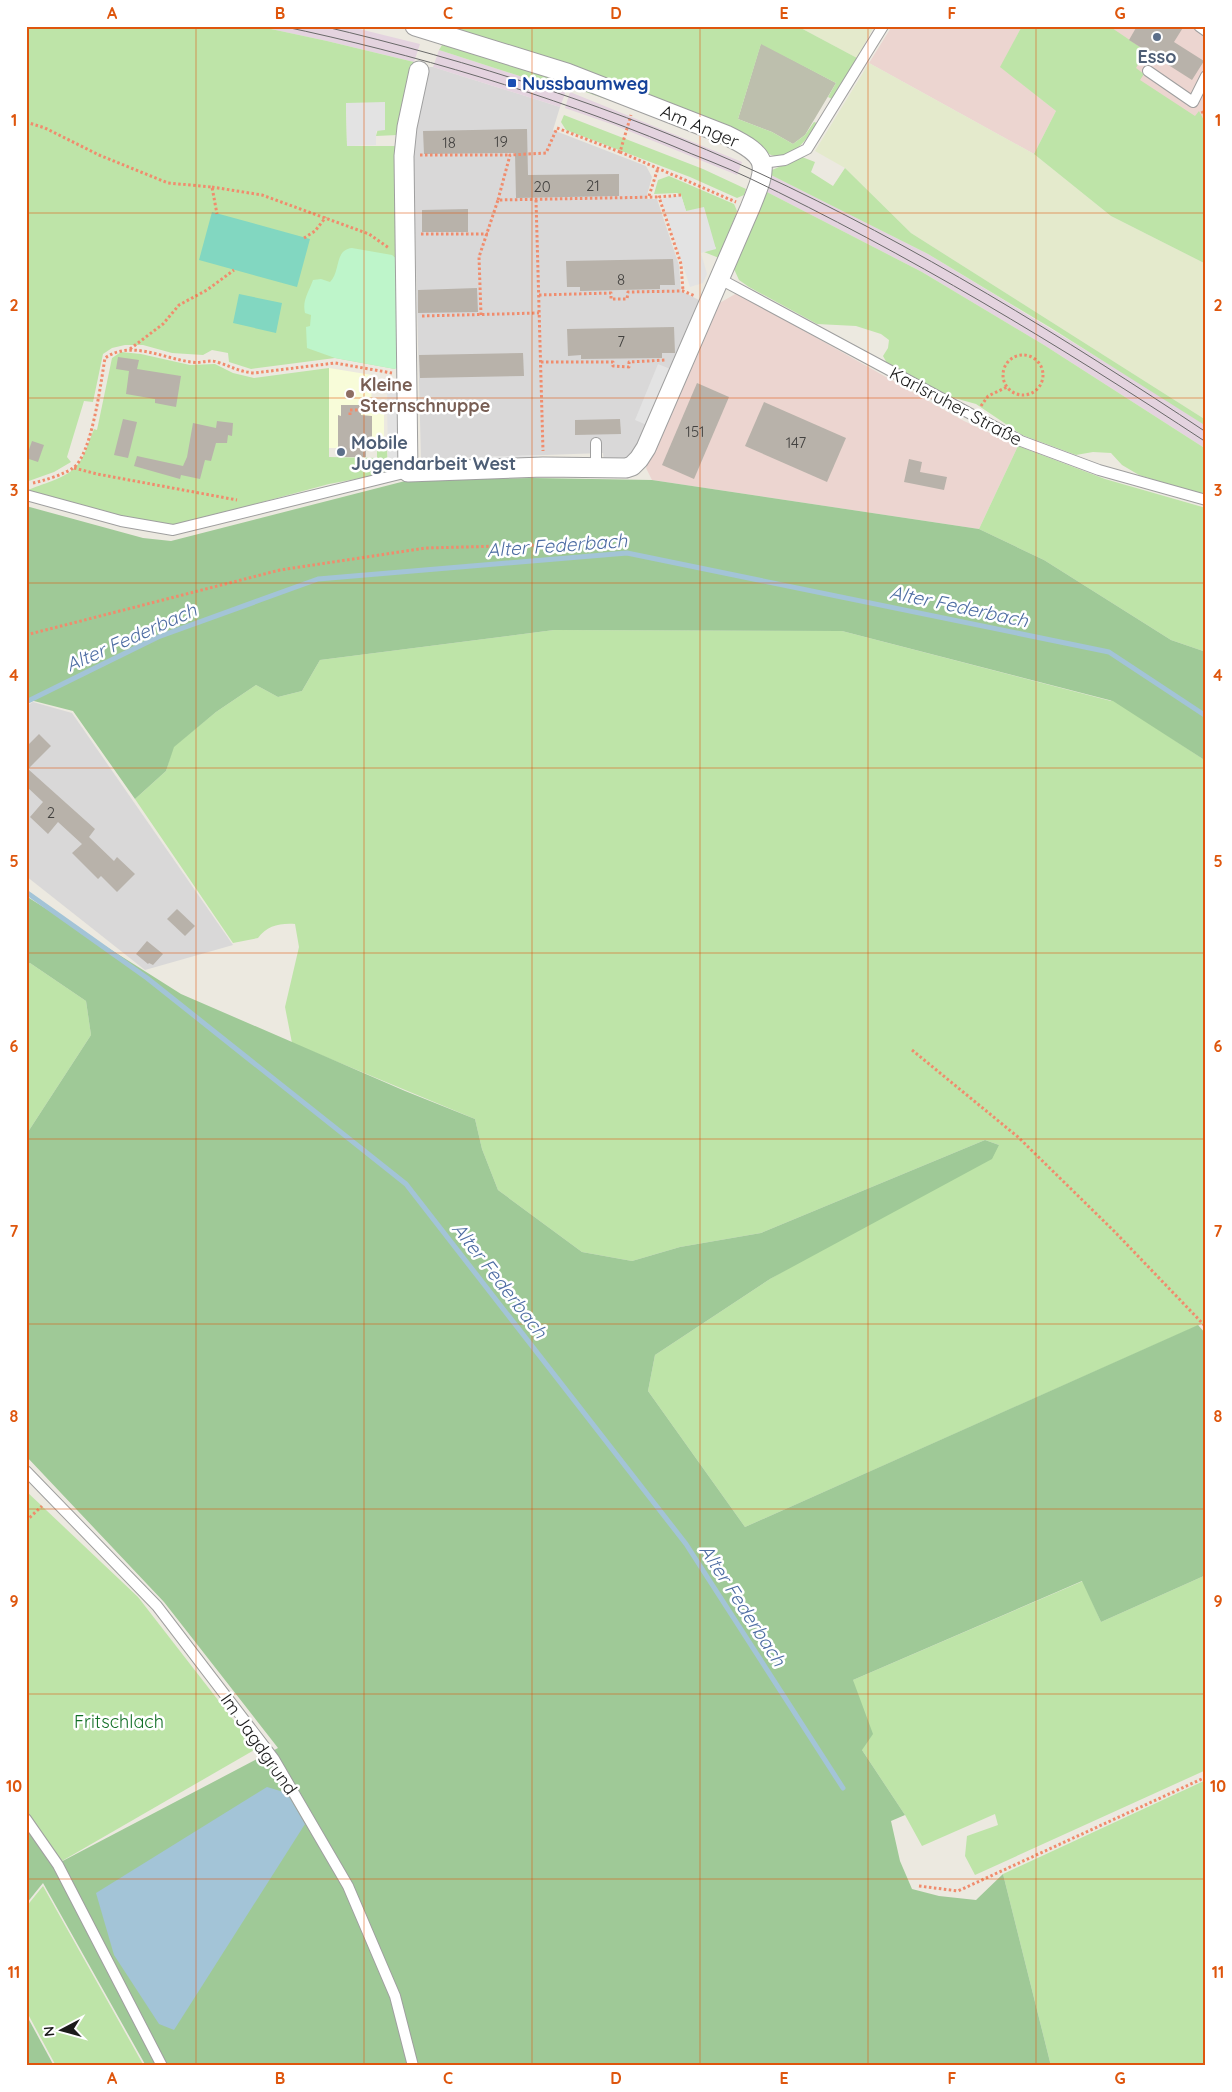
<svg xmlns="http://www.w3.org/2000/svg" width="1232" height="2092" viewBox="0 0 1232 2092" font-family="Quicksand,sans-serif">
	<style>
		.residential { fill: #d9d8d8 }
		.commercial { fill: #ecd5d0 }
		.industrial { fill: #e4d3df }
		.education { fill: #f8fcd9 }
		.construction { fill: #bdbfad }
		.farmland { fill: #e4eacc }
		.grass { fill: #bee4a8 }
		.forest { fill: #9fc997 }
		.park { fill: #bef5ca }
		.pitch { fill: #82d7c1 }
		.parking { fill: #e3e3e3 }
		.water { fill: #a3c4d7 }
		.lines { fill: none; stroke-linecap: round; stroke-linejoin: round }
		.stream { stroke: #a3c4d7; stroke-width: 5 }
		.building { fill: #b8b2aa }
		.service-casing { stroke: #9f9f9f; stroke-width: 12 }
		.minor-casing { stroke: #9f9f9f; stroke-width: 21 }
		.path { stroke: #f08c6d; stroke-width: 3; stroke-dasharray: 2.5 2.5; stroke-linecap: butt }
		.service { stroke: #fff; stroke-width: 10 }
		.minor { stroke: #fff; stroke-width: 19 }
		.tram { stroke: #696969; stroke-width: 1 }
		.grid { fill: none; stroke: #de560d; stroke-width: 1; stroke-opacity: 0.55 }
		.service-dot { fill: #5c6f8a; stroke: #fff; stroke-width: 2 }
		.transit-dot { fill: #1a4fb4; stroke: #fff; stroke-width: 2 }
		.education-dot { fill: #8d6e63; stroke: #fff; stroke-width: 2 }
		.labels { text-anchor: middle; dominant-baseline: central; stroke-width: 5; stroke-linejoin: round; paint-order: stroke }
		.number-label { font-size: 15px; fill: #42413f }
		.service-label { font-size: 18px; font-weight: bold; fill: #4e5e75; stroke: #fff }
		.transit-label { font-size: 18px; font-weight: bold; fill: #164399; stroke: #fff; text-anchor: start }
		.street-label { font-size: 18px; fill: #1b1b1b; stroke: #fff }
		.education-label { font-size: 18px; font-weight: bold; fill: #785e54; stroke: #fff; text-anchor: start }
		.park-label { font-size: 18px; fill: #126f26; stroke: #fff }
		.water-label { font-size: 19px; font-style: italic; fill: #4e6da3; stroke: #fff }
		.neatline { fill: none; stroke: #de560d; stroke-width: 2 }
		.grid-label { font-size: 16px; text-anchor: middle; font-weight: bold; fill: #de560d }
	</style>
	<rect width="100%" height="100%" fill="#ece9e0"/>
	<g class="residential">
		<polygon points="429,67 433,67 560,107 553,130 646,166 652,177 646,199 657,199 679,265 681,291 701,301 640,445 628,459 604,462 603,453 421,459 413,148"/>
		<polygon points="33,702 72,713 233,945 145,970 26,876 26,706"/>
	</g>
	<g class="commercial">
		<polygon points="892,26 1022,26 1001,67 1056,111 1034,154 869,63"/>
		<polygon points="1025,26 1206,26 1206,126"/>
		<polygon points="737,293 964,421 1018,446 979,529 652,480 646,468 716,305"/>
	</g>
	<g class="industrial">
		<polygon points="257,26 347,26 420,44 414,62 327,41"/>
		<polygon points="439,50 566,91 560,107 433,67"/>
		<polygon points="570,92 742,162 737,175 614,125 565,108"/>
		<polygon points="771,175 928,254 1156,393 1206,426 1206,449 1044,345 922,272 767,192"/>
	</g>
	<polygon class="education" points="329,368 372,375 371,412 384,413 384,448 329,448"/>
	<polygon class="construction" points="761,43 836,83 805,135 793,144 772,132 738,119"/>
	<g class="farmland">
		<polygon points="797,26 874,26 857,58"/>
		<polygon points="869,63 1034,154 1111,216 1206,264 1206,420 911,233 845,168 815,151"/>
	</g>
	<g class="grass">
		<polygon points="26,26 257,26 327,41 414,62 397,135 376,136 385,103 346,103 347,146 398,146 395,369 335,358 251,369 229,362 228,353 212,350 203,355 172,353 143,345 125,345 112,348 103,354 93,402 84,401 67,457 71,462 54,472 26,482"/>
		<path d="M454,26h343l60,32 -25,41 -4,-2 8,-14 -75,-39 -23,75 34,13 21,12 12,-9 9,-13 3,1c-9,15 -25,39 -46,32 -7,-3 -14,-10 -19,-14l-299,-112z"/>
		<polygon points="1022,26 1109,26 1146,51 1136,68 1144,74 1140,80 1195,116 1199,111 1206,124 1206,264 1111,216 1034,154 1056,111 1000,67"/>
		<polygon points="449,43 621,100 620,104 568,86 566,91 439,50 442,45"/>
		<polygon points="564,115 703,169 746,189 744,195 737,198 690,177 566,130 561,122"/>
		<polygon points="802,157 815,162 811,172 833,186 845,168 911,233 1206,420 1206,426 1051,328 928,254 771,175 772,170"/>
		<polygon points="669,176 734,204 737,211 719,258 704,252 716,248 686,211 681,195 677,193 654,194 658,180"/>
		<polygon points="767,192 922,272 1044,345 1206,449 1206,496 1139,475 1122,465 1111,453 1093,452 1076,455 1022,435 976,404 947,396 888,365 883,356 888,348 889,340 881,334 856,326 817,324 749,287 739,280 734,269"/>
		<path d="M121,352l20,2 49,11 25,-1 18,9 21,5 75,-10v89l48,1v-10h10l1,25 -59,11 -155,42 -54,-9 -93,-26c8,-5 16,-6 25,-10 31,-12 30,-23 42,-52l3,1 15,-72z"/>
		<polygon points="1018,446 1105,479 1206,508 1206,652 1171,640 1044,560 979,529"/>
		<path d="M554,630l288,1 269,70 1,-2 94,62v561l-461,205 -97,-136 7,-36 115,-76 229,-134 -14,-5 -224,93 -81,14 -48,14 -50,-9 -84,-62 -16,-41 -7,-30 -183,-76 -7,-36 14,-60 -4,-23c-16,-1 -28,2 -37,14l-25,5 -98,-144 31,-28 7,-24 43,-35 40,-27 22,12 24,-6 18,-31z"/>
		<polygon points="30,963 86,1001 91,1035 26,1135 26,965"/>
		<polygon points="26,1491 138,1597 256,1749 55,1865 26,1823"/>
		<polygon points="1206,1575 1206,1770 975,1875 965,1856 967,1836 998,1825 995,1814 922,1846 905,1815 862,1750 853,1680 1083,1581 1101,1622"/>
		<polygon points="1206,1780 1206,2066 1051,2066 1003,1874"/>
		<polygon points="43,1886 144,2066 56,2066 29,2016 26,2016 26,1907"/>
	</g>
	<g class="forest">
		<polygon points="532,478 652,480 979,529 1044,560 1171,640 1206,652 1206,761 1113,701 842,631 554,630 320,660 302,691 278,697 256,685 216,712 174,747 166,771 135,799 73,711 26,699 26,506 143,538 171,541 409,480"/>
		<polygon points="26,896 181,994 405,1091 475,1119 482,1149 498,1190 582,1252 632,1261 680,1247 761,1233 985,1140 999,1145 992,1159 770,1279 655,1355 648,1391 745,1527 1198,1325 1206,1334 1206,1575 1101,1622 1082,1581 853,1680 873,1734 862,1750 905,1815 891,1821 900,1861 912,1889 939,1896 976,1900 1003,1874 1051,2066 146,2066 43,1883 26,1904 26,1823 55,1865 278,1748 164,1602 26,1456 26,1135 91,1035 86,1001 30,963 26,965"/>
		<polygon points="26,2018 28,2018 54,2066 26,2066"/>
	</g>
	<path class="park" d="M352,248l40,7 6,5 1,107 -4,2 -60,-11 -28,-10 -1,-21 4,-1 1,-11 -6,-2c-3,-13 4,-21 8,-33l8,-1 9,3c11,-11 4,-32 22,-34z"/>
	<g class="pitch">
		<polygon points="212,212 310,239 297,287 199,260"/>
		<polygon points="239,294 282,303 276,333 233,323"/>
	</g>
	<g class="parking">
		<polygon points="385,102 385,130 376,131 376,145 347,146 346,103"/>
		<polygon points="681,195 686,211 704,207 716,249 701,253 707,274 703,283 690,287 661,199"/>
		<polygon points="658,364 673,370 649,426 635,420"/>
		<polygon points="402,385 403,470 388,470 387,386"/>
		<polygon points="537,455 537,464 421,467 421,459"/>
	</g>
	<polygon class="water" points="267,1787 287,1793 305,1824 174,2030 159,2024 114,1955 96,1893"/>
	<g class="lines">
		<g class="stream">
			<polyline points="26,702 158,637 318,579 627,553 1109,652 1206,716"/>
			<polyline points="26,892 147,978 406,1184 686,1544 843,1788"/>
		</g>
	</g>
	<g class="building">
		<polygon points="1137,26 1184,26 1174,42 1204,61 1192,80 1129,40"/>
		<polygon points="527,129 528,175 619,174 619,196 516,198 515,153 424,154 423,131"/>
		<polygon points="468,209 468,232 422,232 422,210"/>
		<polygon points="673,259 675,285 660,285 660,289 580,291 580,287 567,287 566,261"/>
		<polygon points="477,288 478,312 418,313 418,290"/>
		<polygon points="674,327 675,353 662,353 662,358 581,359 581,355 568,356 567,329"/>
		<polygon points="523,353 524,376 420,378 419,355"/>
		<polygon points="118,357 139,360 137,369 181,376 176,407 155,403 155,399 126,394 129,371 116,369"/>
		<polygon points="697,383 729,397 694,479 662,465"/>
		<polygon points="764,402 846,438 827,482 745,446"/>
		<polygon points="341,405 361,405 361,415 372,416 372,448 366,448 366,457 338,457 338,415 341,416"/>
		<polygon points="123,419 137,422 128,458 114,455"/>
		<polygon points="620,419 621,434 575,435 575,420"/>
		<polygon points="217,421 233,423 232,436 228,435 227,443 216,443 211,461 205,460 200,479 181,475 180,479 134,466 137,456 183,466 187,457 193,423 216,428"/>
		<polygon points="32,441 44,445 38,462 26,458"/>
		<polygon points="909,459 922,462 920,472 947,477 944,490 904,482"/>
		<polygon points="39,734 51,746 28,769 95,829 89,837 114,861 117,857 135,874 117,892 101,876 98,879 72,853 82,844 58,822 48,834 30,817 43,802 26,786 26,747"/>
		<polygon points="177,909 195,926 185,936 167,919"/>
		<polygon points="147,941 163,954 153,965 149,963 148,964 136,954"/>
	</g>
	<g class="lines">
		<defs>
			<g id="service">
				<polyline points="1199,26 1206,31"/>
				<polyline points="1148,71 1193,102 1206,76"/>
				<polyline points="762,163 785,160 807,149 883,26"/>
				<polyline points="720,279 1021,441 1099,470 1206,500"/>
				<polyline points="596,467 596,443"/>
				<polyline points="26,495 121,521 173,530 408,472"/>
				<polyline points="26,1471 157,1606 274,1759 348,1886 395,1996 413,2066"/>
				<polyline points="26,1819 58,1865 162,2066"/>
			</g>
			<path id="minor" d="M415,26l152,47 159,62c45,22 42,29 24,73l-104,240 -7,11 -7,7 -6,2 -83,-1 -135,5 -4,-316 3,-29 12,-56"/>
		</defs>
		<use href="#service" class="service-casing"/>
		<use href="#minor" class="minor-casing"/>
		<g class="path">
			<polyline points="1202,111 1206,119"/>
			<polyline points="26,122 45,128 99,155 168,183 212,187 217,214"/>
			<polyline points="620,152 736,202"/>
			<polyline points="420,155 510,155"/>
			<polyline points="212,187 262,195 369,234 389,248"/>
			<polyline points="681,195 659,197 681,264 683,291"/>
			<polyline points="649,196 658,168"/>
			<polyline points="498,200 510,155 546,153 557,128 620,152 631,115"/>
			<polyline points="536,200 543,451"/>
			<polyline points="421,234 488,234"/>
			<polyline points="304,238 315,231 326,217"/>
			<polyline points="539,295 611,293 611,299 627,299 628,292 683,291 695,296"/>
			<polyline points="481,315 479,257 498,200 659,197"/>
			<polyline points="422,316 539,313"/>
			<polyline points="130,349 163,324 179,305 207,290 234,270"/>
			<circle cx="1023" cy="375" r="20"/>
			<polyline points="541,362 613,362 613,366 629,367 629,362 666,360"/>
			<polyline points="981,406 988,396 1007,387"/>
			<polyline points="350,415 350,410 392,410"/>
			<polyline points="74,468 97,474 237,500"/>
			<path d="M33,483c10,-2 32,-9 40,-15 19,-13 28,-87 32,-110 26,-18 57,0 86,4 9,2 17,-3 26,0 13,4 23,10 37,11l81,-10 57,10"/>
			<polyline points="26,635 280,570 426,548 541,545"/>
			<polyline points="912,1050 1018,1137 1114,1231 1206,1327"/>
			<polyline points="26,1521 42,1506"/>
			<polyline points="919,1886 958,1891 1206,1777"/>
		</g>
		<use href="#service" class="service"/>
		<use href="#minor" class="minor"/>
		<g class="tram">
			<path d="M281,26c134,28 266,68 392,120 25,11 51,20 76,32 159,76 310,167 457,264"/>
			<path d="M322,26c150,35 298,83 437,147 156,72 304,164 447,259"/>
		</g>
	</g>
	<path class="grid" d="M196,26v2040M364,26v2040M532,26v2040M700,26v2040M868,26v2040M1036,26v2040M26,213h1180M26,398h1180M26,583h1180M26,768h1180M26,953h1180M26,1139h1180M26,1324h1180M26,1509h1180M26,1694h1180M26,1879h1180"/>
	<g class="service-dot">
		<circle cx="1157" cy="37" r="5"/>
		<circle cx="341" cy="452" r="5"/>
	</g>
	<rect class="transit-dot" x="507" y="78" width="10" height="10" rx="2.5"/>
	<circle class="education-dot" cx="350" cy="394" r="5"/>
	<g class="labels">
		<g class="number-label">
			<text x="501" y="141">19</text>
			<text x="449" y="142">18</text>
			<text x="593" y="185">21</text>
			<text x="542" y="186">20</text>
			<text x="621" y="279">8</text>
			<text x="621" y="341">7</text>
			<text x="695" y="431">151</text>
			<text x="796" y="442">147</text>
			<text x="51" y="812">2</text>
		</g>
		<g class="service-label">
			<text x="1157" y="56">Esso</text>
			<text x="351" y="442" text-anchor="start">Mobile<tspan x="351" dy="21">Jugendarbeit West</tspan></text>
		</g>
		<g class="transit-label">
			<text x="522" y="83">Nussbaumweg</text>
		</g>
		<g class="street-label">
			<text transform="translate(700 126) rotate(23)">Am Anger</text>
			<text transform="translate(956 406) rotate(28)">Karlsruher Straße</text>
			<text transform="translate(259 1744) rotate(55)">Im Jagdgrund</text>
		</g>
		<g class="education-label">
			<text x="360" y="384">Kleine<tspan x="360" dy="21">Sternschnuppe</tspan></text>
		</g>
		<g class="park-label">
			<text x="119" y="1721">Fritschlach</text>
		</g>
		<g class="water-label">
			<text transform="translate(557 545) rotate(-4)">Alter Federbach</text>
			<text transform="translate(959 606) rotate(12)">Alter Federbach</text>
			<text transform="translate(131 637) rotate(-24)">Alter Federbach</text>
			<text transform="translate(500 1280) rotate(52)">Alter Federbach</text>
			<text transform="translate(743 1605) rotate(57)">Alter Federbach</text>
		</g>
	</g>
	<rect width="1232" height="2092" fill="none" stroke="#ffffff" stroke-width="55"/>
	<g transform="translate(62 2030) rotate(264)" stroke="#ffffff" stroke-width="4" paint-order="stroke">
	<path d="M0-4L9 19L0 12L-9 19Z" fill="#1b1b1b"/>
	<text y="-8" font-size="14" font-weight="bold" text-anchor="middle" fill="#1b1b1b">N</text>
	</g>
	<rect x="28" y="28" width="1176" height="2036" class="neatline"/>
	<g class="grid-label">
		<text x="112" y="19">A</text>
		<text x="280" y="19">B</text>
		<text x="448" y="19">C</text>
		<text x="616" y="19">D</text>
		<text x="784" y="19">E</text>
		<text x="952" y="19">F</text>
		<text x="1120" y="19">G</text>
		<text x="14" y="126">1</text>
		<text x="1218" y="126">1</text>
		<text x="14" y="311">2</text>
		<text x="1218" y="311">2</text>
		<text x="14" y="496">3</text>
		<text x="1218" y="496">3</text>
		<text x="14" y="681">4</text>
		<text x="1218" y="681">4</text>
		<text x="14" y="867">5</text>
		<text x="1218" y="867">5</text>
		<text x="14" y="1052">6</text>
		<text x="1218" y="1052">6</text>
		<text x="14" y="1237">7</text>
		<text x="1218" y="1237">7</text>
		<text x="14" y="1422">8</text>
		<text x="1218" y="1422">8</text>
		<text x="14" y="1607">9</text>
		<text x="1218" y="1607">9</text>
		<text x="14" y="1792">10</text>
		<text x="1218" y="1792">10</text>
		<text x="14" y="1978">11</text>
		<text x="1218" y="1978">11</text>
		<text x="112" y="2084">A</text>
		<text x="280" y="2084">B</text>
		<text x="448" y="2084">C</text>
		<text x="616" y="2084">D</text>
		<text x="784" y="2084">E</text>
		<text x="952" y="2084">F</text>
		<text x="1120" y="2084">G</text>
	</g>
</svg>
